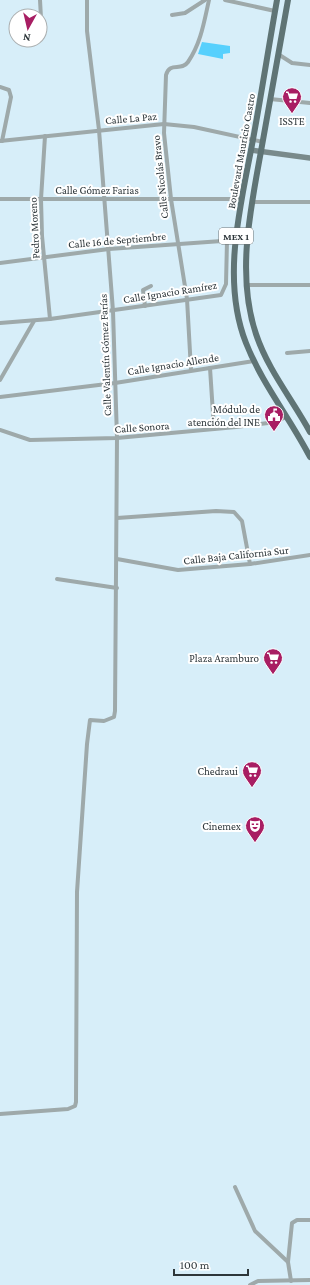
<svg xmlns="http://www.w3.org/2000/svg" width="310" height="1285" viewBox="0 0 310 1285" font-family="'Crimson Pro',serif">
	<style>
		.green { fill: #57d0fd }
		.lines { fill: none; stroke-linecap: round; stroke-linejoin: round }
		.street { stroke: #9ea9aa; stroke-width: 4 }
		.secondary { stroke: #798a8b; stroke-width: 5.5 }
		.primary { stroke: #5f7475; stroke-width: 6 }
		.labels { text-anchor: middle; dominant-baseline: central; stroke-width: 4; stroke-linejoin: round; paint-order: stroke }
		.shield { fill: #fff; stroke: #6c7275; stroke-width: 1 }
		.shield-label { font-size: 10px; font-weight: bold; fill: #2d363a }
		.street-label { font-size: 11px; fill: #2d363a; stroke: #fff }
		.poi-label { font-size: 11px; fill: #2d363a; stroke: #fff; text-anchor: end }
	</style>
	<rect width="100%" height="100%" fill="#d7eef9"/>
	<polygon class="green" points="202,42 230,46 230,53 223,54 223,59 198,54"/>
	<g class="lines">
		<g class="street">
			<polyline points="40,0 41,18"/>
			<polyline points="225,0 275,11"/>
			<polyline points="172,15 185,13 205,0"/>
			<polyline points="278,54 292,63 310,65"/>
			<polyline points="0,87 9,90 11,97 2,141"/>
			<polyline points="270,99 310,103"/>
			<polyline points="45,136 41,199 42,236 50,319"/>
			<polyline points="0,141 164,124 194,127 263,142"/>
			<polyline points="0,199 242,199"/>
			<polyline points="253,202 310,202"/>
			<polyline points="0,263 109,249 236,240"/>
			<polyline points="246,285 310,285"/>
			<polyline points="145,306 143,290 151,286"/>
			<polyline points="0,323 50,319 221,295 226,284 227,241"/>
			<polyline points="287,353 310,351"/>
			<polyline points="210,368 214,429"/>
			<path d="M191,370l-4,-71 -16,-100 -7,-66 2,-58c4,-14 15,-3 22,-13 13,-19 16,-40 21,-62"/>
			<polyline points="0,380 34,321"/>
			<polyline points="0,397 115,383 254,361"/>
			<polyline points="0,430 30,440 117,438 236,427 268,423 287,417"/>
			<polyline points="117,518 216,511 234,512 242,521 250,564"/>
			<polyline points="117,559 178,570 250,564 310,555"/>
			<polyline points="57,579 117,588"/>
			<polyline points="0,1114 68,1109 75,1106 76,1102 77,892 87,744 90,720 104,721 114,717 115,711 117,438 113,311 99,130 87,31 87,0"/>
			<polyline points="235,1187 255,1231 288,1262 291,1281"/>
			<polyline points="288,1262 292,1223 297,1220 310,1220"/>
			<polyline points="250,1285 258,1281 310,1280"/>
		</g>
		<polyline class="secondary" points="251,150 310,158"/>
		<g class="primary">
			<path d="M277,0c-8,45 -15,90 -23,134 -12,67 -34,143 -8,209 16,41 44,75 64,114"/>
			<path d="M288,0c-8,47 -17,93 -25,140 -11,63 -28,132 -7,194 12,36 36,65 54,98"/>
		</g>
	</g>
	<defs>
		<symbol id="supermarket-pin" viewBox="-11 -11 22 30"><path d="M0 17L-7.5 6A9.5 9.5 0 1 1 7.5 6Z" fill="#a81e63" stroke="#fff"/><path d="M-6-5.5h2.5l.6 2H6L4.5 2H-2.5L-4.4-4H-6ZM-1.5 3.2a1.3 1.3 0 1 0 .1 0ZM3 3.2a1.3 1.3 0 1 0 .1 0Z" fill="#fff"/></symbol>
		<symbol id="civic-pin" viewBox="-11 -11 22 30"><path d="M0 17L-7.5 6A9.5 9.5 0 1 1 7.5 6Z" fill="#a81e63" stroke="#fff"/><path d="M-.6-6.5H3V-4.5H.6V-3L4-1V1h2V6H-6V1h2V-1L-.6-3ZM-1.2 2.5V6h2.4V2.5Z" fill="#fff"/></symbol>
		<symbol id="theatre-pin" viewBox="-11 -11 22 30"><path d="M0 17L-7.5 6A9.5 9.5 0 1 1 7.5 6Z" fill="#a81e63" stroke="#fff"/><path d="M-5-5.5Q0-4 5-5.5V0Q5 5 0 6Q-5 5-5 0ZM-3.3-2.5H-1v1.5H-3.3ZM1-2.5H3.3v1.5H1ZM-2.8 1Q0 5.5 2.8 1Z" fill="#fff"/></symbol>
	</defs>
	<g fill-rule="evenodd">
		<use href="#supermarket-pin" x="281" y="86" width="22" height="30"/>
		<use href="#civic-pin" x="263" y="404" width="22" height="30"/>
		<use href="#supermarket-pin" x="262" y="647" width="22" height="30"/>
		<use href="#supermarket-pin" x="241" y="760" width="22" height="30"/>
		<use href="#theatre-pin" x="244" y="815" width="22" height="30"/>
	</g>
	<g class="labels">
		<rect class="shield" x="219" y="228" width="34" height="16" rx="3"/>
		<g class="shield-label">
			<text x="236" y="236">MEX 1</text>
		</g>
		<g class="street-label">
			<text transform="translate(131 118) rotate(-5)">Calle La Paz</text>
			<text transform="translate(241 151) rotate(-80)">Boulevard Mauricio Castro</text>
			<text transform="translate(160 177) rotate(-96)">Calle Nicolás Bravo</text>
			<text x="97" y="190">Calle Gómez Farias</text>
			<text transform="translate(34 228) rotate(-93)">Pedro Moreno</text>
			<text transform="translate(117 240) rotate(-5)">Calle 16 de Septiembre</text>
			<text transform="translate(170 292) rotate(-9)">Calle Ignacio Ramírez</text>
			<text transform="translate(105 355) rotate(-92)">Calle Valentín Gómez Farías</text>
			<text transform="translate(173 364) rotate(-9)">Calle Ignacio Allende</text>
			<text transform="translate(142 427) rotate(-4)">Calle Sonora</text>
			<text transform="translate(236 555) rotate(-6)">Calle Baja California Sur</text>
		</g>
		<g class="poi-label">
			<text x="292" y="121" text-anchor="middle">ISSTE</text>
			<text x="260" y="409">Módulo de<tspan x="260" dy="13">atención del INE</tspan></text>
			<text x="259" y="658">Plaza Aramburo</text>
			<text x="238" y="771">Chedraui</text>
			<text x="241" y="826">Cinemex</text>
		</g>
	</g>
	<g transform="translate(28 28) rotate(188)"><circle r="19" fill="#ffffff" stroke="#abafb0"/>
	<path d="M0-3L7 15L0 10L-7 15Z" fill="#a81e63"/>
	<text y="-6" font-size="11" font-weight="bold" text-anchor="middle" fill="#2d363a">N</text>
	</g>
	<path d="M174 1269v6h74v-6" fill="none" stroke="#2d363a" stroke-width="2"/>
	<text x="180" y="1269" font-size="12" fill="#2d363a" stroke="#ffffff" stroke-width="3" paint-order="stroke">100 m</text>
</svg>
